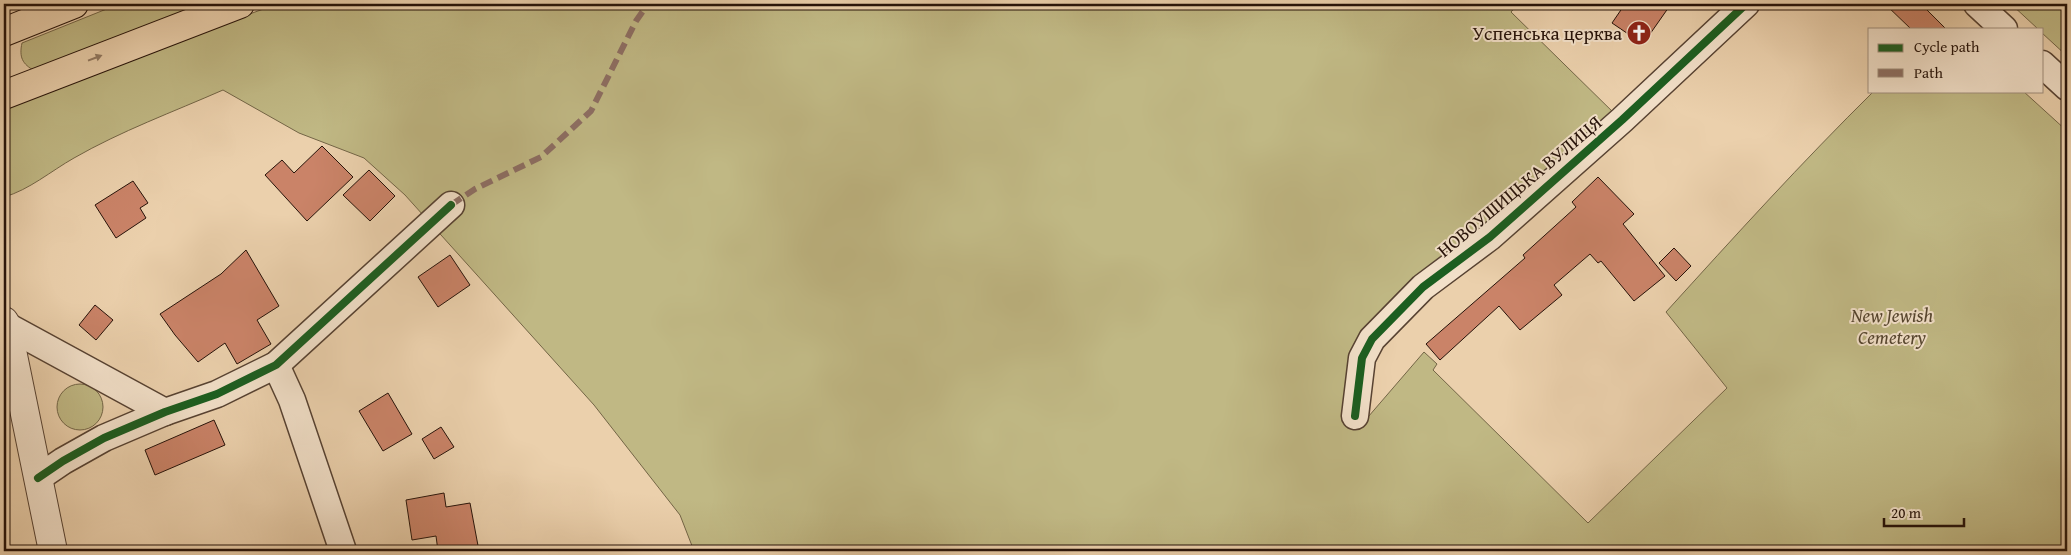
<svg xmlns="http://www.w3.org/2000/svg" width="2071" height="555" viewBox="0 0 2071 555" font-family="'Gentium Book Plus',serif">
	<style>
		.green { fill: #c0b884; stroke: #736546 }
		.building { fill: #ca8368; stroke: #261209 }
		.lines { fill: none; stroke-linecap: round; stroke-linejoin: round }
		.minor-casing { stroke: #574232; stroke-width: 29 }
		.tertiary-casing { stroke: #574232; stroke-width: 30 }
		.primary-casing { stroke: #261209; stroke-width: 30 }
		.minor { stroke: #f2e0c9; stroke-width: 26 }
		.tertiary { stroke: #f2e0c9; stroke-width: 28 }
		.primary { stroke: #ebd0ac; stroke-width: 28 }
		.quiet { stroke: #8d6e63; stroke-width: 6; stroke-dasharray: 12 6; stroke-linecap: butt }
		.cycleway-casing { stroke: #f2e0c9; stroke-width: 11 }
		.cycleway { stroke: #1b5e20; stroke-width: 8 }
		.oneway { fill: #927a63 }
		.labels { text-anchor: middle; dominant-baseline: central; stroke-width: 4; stroke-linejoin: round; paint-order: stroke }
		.poi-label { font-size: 19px; fill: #261209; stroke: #f2e0c9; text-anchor: end }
		.street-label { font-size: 19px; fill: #261209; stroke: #f2e0c9 }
		.park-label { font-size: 19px; font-style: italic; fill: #54442e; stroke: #f2e0c9 }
	</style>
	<rect width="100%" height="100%" fill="#ebd0ac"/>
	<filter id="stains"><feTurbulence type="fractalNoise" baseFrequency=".004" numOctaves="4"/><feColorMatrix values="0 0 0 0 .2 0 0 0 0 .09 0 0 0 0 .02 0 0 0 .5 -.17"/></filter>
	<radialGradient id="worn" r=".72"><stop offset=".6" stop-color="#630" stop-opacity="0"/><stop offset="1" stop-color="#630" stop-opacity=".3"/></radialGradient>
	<g class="green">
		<path d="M119,4h83l-167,67c-13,-7 -16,-14 -13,-28z"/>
		<path d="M277,4h1241l-7,8 106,104 -250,219 -5,89 62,-72 13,12 -4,6 155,153 139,-135 -61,-76c68,-75 136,-150 208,-221h149l44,40v420h-1373l-14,-36 -86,-110 -189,-210 -41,-37 -65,-25 -76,-43c-50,22 -102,41 -149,68 -23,13 -45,32 -70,39v-93z"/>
		<polygon points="2011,4 2067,4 2067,56 2042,33 2042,29 2038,29"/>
		<circle cx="80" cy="407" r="23"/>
	</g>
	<g class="building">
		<polygon points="1625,4 1671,4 1643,44 1612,23"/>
		<polygon points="1885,4 1921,4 1946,29 1911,29"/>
		<polygon points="322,146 353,177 307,221 265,175 282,160 294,173"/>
		<polygon points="369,170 395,196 370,221 343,195"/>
		<polygon points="1598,177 1634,214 1623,224 1665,276 1634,301 1601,261 1598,263 1590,254 1554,285 1562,295 1520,330 1499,306 1440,360 1426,344 1525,258 1523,255 1576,207 1572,202"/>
		<polygon points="133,181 148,203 140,208 146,218 116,238 95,205"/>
		<polygon points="1674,248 1691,266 1676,281 1659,263"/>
		<polygon points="246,250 279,306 257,320 271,344 237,364 225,343 198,362 175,335 160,314 221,274"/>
		<polygon points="450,255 470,285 438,307 418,277"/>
		<polygon points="95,305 113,320 96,340 79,325"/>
		<polygon points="388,393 412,434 383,451 359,411"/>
		<polygon points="214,420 225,445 155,475 145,450"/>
		<polygon points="441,427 454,447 434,459 422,439"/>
		<polygon points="444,493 446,507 470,503 479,551 438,551 436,536 412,540 406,500"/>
	</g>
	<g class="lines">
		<defs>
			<g id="minor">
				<polyline points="1977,4 2004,29"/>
				<polyline points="2042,64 2067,87"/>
				<polyline points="7,326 165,412"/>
				<polyline points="276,365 292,400 343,551"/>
				<polyline points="1355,416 1362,358 1372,339 1423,287 1490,237 1622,120 1746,4"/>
				<polyline points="38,478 63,461 104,438 165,412 217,394 276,365 451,205"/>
			</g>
			<polyline id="tertiary" points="4,321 7,326 53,551"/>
			<g id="primary">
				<polyline points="4,32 74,4"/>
				<polyline points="4,95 240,4"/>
			</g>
		</defs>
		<use href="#minor" class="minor-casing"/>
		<use href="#tertiary" class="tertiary-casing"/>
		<use href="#primary" class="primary-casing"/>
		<use href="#minor" class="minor"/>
		<use href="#tertiary" class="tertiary"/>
		<use href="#primary" class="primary"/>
		<polyline class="quiet" points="451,205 475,189 541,157 591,111 636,21 648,4"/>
		<defs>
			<g id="cycleway">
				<polyline points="1355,416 1362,358 1372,339 1423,287 1490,237 1622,120 1746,4"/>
				<polyline points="38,478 63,461 104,438 165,412 217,394 276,365 451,205"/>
			</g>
		</defs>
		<use href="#cycleway" class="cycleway-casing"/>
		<use href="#cycleway" class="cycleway"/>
	</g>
	<defs><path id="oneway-solid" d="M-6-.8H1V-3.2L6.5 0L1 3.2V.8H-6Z" transform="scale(1.25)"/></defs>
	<use class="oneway" href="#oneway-solid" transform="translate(95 58) rotate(-21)"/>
	<defs>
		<symbol id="church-disc" viewBox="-11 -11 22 22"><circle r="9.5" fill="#8f2418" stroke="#f2e0c9"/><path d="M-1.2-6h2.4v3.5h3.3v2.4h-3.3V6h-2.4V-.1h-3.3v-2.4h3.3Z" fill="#fff"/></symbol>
	</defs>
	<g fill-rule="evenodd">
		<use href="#church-disc" x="1625" y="19" width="28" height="28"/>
	</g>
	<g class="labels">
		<g class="poi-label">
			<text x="1622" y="33">Успенська церква</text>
		</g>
		<g class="street-label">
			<text transform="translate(1519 186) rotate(-40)">НОВОУШИЦЬКА ВУЛИЦЯ</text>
		</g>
		<g class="park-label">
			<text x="1892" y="315">New Jewish<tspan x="1892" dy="22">Cemetery</tspan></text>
		</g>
	</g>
	<rect width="2071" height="555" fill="none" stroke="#ebd0ac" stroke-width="20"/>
	<rect x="5" y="5" width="2061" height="545" fill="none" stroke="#261209" stroke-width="2.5"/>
	<rect x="10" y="10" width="2051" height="535" fill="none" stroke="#261209"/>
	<rect x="1868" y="28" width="175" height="65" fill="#f2e0c9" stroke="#a08e7c"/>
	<rect x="1878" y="44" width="25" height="8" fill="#1b5e20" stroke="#a08e7c"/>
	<text x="1914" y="52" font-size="15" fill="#261209">Cycle path</text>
	<rect x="1878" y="69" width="25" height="8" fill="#8d6e63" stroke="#a08e7c"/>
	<text x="1914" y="78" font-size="15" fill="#261209">Path</text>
	<path d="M1884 518v8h80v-8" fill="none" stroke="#261209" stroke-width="2.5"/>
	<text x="1891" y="518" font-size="15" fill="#261209" stroke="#f2e0c9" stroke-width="4" paint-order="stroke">20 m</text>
	<rect width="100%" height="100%" filter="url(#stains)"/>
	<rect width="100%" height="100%" fill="url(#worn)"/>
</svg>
